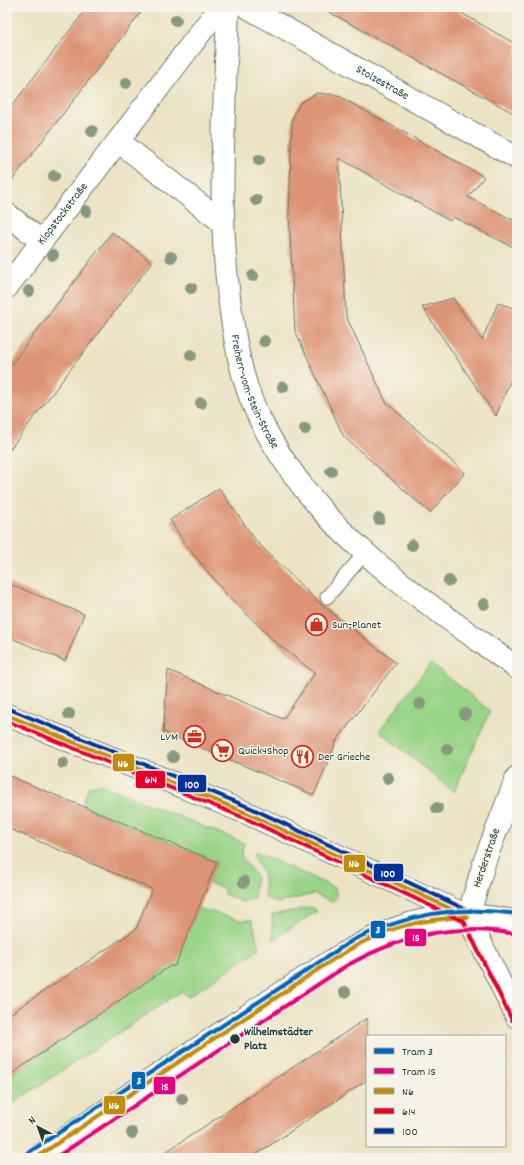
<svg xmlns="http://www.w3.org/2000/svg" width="524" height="1165" viewBox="0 0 524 1165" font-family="Dekko,sans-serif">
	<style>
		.green { fill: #99d487; stroke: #5c885e }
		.building { fill: #dd9375 }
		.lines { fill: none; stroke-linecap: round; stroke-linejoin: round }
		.lane-casing { stroke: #677766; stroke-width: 15 }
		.street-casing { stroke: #677766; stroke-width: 24 }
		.secondary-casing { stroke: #677766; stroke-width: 24 }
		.lane { stroke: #fff; stroke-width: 13 }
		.street { stroke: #fff; stroke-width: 22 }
		.secondary { stroke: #fff; stroke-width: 22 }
		.bus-1-casing { stroke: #f7f3e8; stroke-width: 7 }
		.bus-2-casing { stroke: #f7f3e8; stroke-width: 7 }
		.bus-3-casing { stroke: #f7f3e8; stroke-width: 7 }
		.bus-1 { stroke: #c18c0d; stroke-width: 4 }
		.bus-2 { stroke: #e4002b; stroke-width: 4 }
		.bus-3 { stroke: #039; stroke-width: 4 }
		.tram-1-casing { stroke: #f7f3e8; stroke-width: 7 }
		.tram-2-casing { stroke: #f7f3e8; stroke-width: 7 }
		.tram-1 { stroke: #0065bd; stroke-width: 4 }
		.tram-2 { stroke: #e5007d; stroke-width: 4 }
		.tree { fill: #88987e }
		.stop-dot { fill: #1f3d34; stroke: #f7f3e8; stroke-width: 1.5 }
		.labels { text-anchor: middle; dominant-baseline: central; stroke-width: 3; stroke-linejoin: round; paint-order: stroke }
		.street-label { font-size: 12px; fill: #1f3d34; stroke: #f7f3e8 }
		.poi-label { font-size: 12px; fill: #1f3d34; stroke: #f7f3e8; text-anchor: start }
		.stop-label { font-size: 12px; font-weight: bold; fill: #1f3d34; stroke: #f7f3e8; text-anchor: start }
		.line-badge { stroke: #f7f3e8; stroke-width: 1.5 }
		.badge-label { font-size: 11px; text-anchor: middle; font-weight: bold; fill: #fff }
	</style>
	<rect width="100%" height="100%" fill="#f7f3e8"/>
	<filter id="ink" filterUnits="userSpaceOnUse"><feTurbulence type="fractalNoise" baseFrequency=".025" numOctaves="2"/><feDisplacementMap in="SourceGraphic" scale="8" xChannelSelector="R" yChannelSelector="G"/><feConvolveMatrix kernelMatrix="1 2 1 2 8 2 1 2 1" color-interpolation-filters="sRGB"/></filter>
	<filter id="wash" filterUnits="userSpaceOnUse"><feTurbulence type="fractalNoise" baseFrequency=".012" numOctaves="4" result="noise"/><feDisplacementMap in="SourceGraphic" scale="16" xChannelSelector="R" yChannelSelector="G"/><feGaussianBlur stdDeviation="0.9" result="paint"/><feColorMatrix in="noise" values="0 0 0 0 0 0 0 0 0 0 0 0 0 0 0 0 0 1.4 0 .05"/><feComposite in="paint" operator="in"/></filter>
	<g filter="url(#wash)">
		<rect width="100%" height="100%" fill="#ece3c4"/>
		<g class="green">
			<polygon points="431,663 490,711 454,792 379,731"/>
			<polygon points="99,784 244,843 241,857 256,876 254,898 242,902 224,894 224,888 208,883 217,862 82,806 89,786"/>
			<polygon points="256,852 335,888 337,897 332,902 314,894 277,903 265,897 264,876 254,855"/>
			<polygon points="312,907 317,911 273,940 272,915"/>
			<polygon points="198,908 239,920 252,920 259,949 188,997 182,991 7,1107 7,1077 176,962"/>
		</g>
		<g id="blocks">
			<g class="building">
				<polygon points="88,7 145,7 7,187 7,112"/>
				<polygon points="320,7 451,7 517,45 517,115"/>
				<polygon points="317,93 337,95 484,177 468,197 517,222 517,249 453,217 450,221 339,158 346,316 386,402 465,473 430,513 344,437 295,331 289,215 292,121 295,112 300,103"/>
				<polygon points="112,232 152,262 7,453 7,370"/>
				<polygon points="453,298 482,340 498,303 517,309 517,364 496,416 422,307"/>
				<polygon points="219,488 256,541 316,600 396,663 337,740 314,795 163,732 168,670 283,719 315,673 275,642 227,595 185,544 170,520"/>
				<polygon points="7,583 84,614 65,661 7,636"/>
				<polygon points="7,775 217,862 175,966 170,966 164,970 7,1077 7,1016 136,929 152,889 7,828"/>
				<polygon points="367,1018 367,1080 251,1158 157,1158"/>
			</g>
		</g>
	</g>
	<g filter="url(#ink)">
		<use href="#blocks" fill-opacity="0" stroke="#677766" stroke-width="1"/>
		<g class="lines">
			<defs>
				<polyline id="lane" points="327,597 365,553"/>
				<g id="street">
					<path id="s1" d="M228,7c-3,102 -12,204 3,305 4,29 9,59 20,87 16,40 41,76 69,109 56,63 129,111 197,160"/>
					<path id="s2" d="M247,7l270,151"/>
					<polyline points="118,141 222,222"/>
					<polyline points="7,214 41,241"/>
					<path id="s3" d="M7,287l213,-280"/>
					<polyline points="517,777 485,860 468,917 517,1017"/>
				</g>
				<g id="secondary">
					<polyline points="7,715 249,814 467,916"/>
					<path d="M35,1158c80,-53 159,-108 239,-160 42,-27 84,-58 132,-73 34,-11 77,-12 111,-3"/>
				</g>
			</defs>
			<use href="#lane" class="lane-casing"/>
			<use href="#street" class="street-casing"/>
			<use href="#secondary" class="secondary-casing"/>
			<use href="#lane" class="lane"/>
			<use href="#street" class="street"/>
			<use href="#secondary" class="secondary"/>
			<defs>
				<g id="bus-1">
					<polyline points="7,715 249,814 468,917"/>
					<path d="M35,1158c80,-53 159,-107 239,-159 35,-23 69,-49 108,-66 28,-11 57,-15 86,-16"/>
				</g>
				<g id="bus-2">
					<polyline points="7,721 247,819 465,922"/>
					<polyline points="463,920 512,1020"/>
				</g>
				<polyline id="bus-3" points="9,709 251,808 469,911 502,912 517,916"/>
			</defs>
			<use href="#bus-1" class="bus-1-casing"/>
			<use href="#bus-2" class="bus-2-casing"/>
			<use href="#bus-3" class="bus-3-casing"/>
			<use href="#bus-1" class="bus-1"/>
			<use href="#bus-2" class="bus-2"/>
			<use href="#bus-3" class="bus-3"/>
			<defs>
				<path id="tram-1" d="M20,1158l333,-218c56,-26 103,-35 164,-26"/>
				<path id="tram-2" d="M55,1158l291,-192c56,-31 106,-43 170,-32"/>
			</defs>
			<use href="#tram-1" class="tram-1-casing"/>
			<use href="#tram-2" class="tram-2-casing"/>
			<use href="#tram-1" class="tram-1"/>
			<use href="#tram-2" class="tram-2"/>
		</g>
		<g class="tree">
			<circle cx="176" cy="20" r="6"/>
			<circle cx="126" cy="83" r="6"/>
			<circle cx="92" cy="131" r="6"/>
			<circle cx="259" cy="160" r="6"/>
			<circle cx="54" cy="176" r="6"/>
			<circle cx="256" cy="200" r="6"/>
			<circle cx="86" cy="211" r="6"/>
			<circle cx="53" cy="255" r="6"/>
			<circle cx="171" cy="257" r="6"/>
			<circle cx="253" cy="276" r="6"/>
			<circle cx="191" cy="288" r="6"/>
			<circle cx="29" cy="291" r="6"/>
			<circle cx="264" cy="341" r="6"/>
			<circle cx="191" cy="355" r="6"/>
			<circle cx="283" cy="387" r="6"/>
			<circle cx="201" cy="403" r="6"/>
			<circle cx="305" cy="429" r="6"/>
			<circle cx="331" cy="471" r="6"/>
			<circle cx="379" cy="519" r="6"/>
			<circle cx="412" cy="545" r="6"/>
			<circle cx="449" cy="581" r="6"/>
			<circle cx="484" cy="604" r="6"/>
			<circle cx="420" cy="704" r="6"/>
			<circle cx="69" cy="714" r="6"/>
			<circle cx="465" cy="714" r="6"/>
			<circle cx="447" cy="749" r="6"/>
			<circle cx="173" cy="757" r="6"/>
			<circle cx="63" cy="763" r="6"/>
			<circle cx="388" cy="778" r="6"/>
			<circle cx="437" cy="808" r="6"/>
			<circle cx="244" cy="882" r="6"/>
			<circle cx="345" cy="992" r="6"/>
			<circle cx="182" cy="1099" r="6"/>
			<circle cx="132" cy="1133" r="6"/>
		</g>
	</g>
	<defs>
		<symbol id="shop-ring" viewBox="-11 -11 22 22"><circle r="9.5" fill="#f7f3e8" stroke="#c8321e" stroke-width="1.5"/><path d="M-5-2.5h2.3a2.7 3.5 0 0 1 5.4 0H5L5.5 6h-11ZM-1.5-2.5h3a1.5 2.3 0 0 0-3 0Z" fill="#c8321e"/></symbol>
		<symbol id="office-ring" viewBox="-11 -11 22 22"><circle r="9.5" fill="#f7f3e8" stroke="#c8321e" stroke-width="1.5"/><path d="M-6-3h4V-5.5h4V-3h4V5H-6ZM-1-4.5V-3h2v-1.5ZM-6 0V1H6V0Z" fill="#c8321e"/></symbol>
		<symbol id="supermarket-ring" viewBox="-11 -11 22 22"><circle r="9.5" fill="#f7f3e8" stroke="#c8321e" stroke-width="1.5"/><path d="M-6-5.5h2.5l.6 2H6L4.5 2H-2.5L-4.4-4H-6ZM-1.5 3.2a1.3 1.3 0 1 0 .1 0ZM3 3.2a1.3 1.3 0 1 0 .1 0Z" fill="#c8321e"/></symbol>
		<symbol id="restaurant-ring" viewBox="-11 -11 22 22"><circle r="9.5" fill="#f7f3e8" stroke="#c8321e" stroke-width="1.5"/><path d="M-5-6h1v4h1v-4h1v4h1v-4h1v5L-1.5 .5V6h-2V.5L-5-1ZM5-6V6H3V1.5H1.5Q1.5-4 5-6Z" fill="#c8321e"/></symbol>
	</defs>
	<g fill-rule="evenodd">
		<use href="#shop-ring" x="304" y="612" width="25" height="25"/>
		<use href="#office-ring" x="182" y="724" width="25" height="25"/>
		<use href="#supermarket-ring" x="210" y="738" width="25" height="25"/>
		<use href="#restaurant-ring" x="290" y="744" width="25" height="25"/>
	</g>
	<circle class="stop-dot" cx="235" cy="1039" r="5.5"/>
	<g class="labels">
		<g class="street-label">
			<text stroke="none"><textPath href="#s2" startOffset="155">Stolzestraße</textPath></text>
			<text stroke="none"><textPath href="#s3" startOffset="92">Klopstockstraße</textPath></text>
			<text stroke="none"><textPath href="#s1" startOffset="389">Freiherr-vom-Stein-Straße</textPath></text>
			<text transform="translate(487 858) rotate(-71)">Herderstraße</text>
		</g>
		<g class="poi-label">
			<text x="332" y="625">Sun-Planet</text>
			<text x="178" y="737" text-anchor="end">LVM</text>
			<text x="238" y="751">Quick4Shop</text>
			<text x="318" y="757">Der Grieche</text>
		</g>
		<g class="stop-label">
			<text x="244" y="1032">Wilhelmstädter<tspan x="244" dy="14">Platz</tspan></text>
		</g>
	</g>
	<g class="line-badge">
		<rect x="112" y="753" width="23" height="19" rx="4" fill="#c18c0d"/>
		<rect x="135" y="770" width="31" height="19" rx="4" fill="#e4002b"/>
		<rect x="177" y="774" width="30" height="19" rx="4" fill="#039"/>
		<rect x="343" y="854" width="23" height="19" rx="4" fill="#c18c0d"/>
		<rect x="373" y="863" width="31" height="19" rx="4" fill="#039"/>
		<rect x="370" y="920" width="16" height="19" rx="4" fill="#0065bd"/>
		<rect x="404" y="928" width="23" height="19" rx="4" fill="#e5007d"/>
		<rect x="131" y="1071" width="15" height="19" rx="4" fill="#0065bd"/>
		<rect x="153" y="1076" width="23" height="19" rx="4" fill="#e5007d"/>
		<rect x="103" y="1095" width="23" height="20" rx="4" fill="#c18c0d"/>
	</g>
	<g class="badge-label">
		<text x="123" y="767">N6</text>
		<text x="151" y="783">614</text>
		<text x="192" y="788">100</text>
		<text x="354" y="867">N6</text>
		<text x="388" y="877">100</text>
		<text x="378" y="933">3</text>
		<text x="416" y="941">1S</text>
		<text x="139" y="1084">3</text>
		<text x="165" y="1090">1S</text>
		<text x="114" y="1109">N6</text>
	</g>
	<rect width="524" height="1165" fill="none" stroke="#f7f3e8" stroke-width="24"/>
	<rect x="366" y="1035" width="140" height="112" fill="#f7f3e8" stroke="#a1aaa0"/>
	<rect x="374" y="1048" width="20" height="6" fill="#0065bd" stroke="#a1aaa0"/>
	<text x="402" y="1055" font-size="12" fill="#1f3d34">Tram 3</text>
	<rect x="374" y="1068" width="20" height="6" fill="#e5007d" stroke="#a1aaa0"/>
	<text x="402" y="1075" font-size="12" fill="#1f3d34">Tram 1S</text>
	<rect x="374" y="1088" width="20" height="6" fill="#c18c0d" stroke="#a1aaa0"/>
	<text x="402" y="1095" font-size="12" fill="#1f3d34">N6</text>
	<rect x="374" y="1108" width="20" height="6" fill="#e4002b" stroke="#a1aaa0"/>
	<text x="402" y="1115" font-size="12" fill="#1f3d34">614</text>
	<rect x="374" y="1128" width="20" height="6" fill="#003399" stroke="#a1aaa0"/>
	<text x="402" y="1135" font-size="12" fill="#1f3d34">100</text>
	<g transform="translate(38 1127) rotate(319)" stroke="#f7f3e8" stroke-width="3" paint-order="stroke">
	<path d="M0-3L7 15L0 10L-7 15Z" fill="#1f3d34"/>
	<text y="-6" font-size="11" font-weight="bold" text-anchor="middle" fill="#1f3d34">N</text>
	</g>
</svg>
